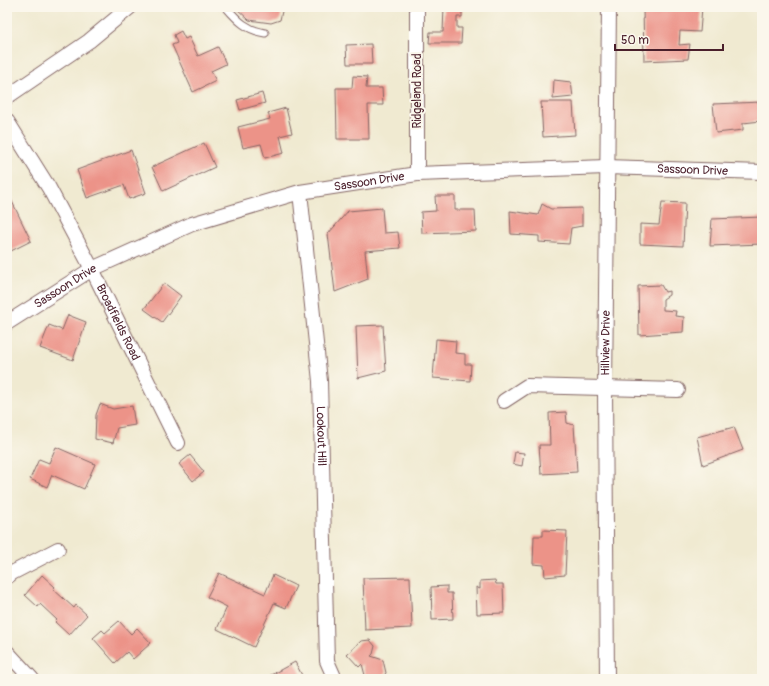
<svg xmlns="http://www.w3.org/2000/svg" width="769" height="686" viewBox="0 0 769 686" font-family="Pangolin,sans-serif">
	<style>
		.building { fill: #ec9388 }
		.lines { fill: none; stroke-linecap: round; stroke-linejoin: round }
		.lane-casing { stroke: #846665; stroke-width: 9 }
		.street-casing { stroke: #846665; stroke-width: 16 }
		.lane { stroke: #fff; stroke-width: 7 }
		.street { stroke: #fff; stroke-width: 14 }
		.labels { text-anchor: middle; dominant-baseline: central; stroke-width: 4; stroke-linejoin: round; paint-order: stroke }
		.street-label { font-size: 12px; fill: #4a1f2b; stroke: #fbf7ec }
	</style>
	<rect width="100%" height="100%" fill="#fbf7ec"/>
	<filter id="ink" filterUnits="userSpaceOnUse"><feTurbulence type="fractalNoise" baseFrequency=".025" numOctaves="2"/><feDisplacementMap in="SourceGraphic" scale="8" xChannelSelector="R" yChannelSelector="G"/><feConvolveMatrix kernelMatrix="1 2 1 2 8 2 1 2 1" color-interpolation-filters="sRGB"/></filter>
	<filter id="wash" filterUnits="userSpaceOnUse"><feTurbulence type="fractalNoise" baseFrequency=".012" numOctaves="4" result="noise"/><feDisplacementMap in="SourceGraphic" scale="16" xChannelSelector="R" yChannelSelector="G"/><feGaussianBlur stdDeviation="0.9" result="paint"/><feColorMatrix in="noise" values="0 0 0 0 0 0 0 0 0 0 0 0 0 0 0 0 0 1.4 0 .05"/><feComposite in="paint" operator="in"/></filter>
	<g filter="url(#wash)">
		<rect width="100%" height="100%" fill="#f0ead1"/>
		<g id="blocks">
			<g class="building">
				<polygon points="235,7 283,7 280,20 271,23 249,20"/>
				<polygon points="444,7 462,7 462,17 457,17 457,28 462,28 461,43 429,43 430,32 443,32"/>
				<polygon points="643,7 702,7 700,32 680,31 679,45 690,44 688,59 644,61"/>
				<polygon points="181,31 185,39 189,37 198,56 218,47 226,64 211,71 216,81 193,92 172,45 177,43 174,35"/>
				<polygon points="371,44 372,64 347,64 346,45"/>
				<polygon points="353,76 367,77 366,88 382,88 383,105 368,105 369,139 337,139 336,88 352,88"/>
				<polygon points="554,80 571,82 573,97 553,99"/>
				<polygon points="262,93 265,103 240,110 237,100"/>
				<polygon points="541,102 573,102 575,135 543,137"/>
				<polygon points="761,102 761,121 743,123 743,130 716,133 713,104"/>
				<polygon points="286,108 292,133 280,136 284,153 265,158 261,144 243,148 238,127 270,119 268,113"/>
				<polygon points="204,143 215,167 163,191 152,167"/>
				<polygon points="131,150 146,193 129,199 124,185 87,198 77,170"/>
				<polygon points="7,191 31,241 7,253"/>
				<polygon points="435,196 455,196 455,210 475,210 476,231 422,233 421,212 436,211"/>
				<polygon points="662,202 685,203 683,246 640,244 640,224 659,225"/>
				<polygon points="542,204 551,209 582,208 582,226 571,228 569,244 539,242 539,236 511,234 510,211 538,215"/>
				<polygon points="382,208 384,233 398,232 400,248 365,251 368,279 335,292 328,234 348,211"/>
				<polygon points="762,217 762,244 710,246 712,219"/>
				<polygon points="164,283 181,296 162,322 144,309"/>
				<polygon points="661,285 665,292 669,291 669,295 663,299 663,310 676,311 675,316 684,317 683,332 639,335 638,286"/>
				<polygon points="68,315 86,322 73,360 40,348 49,325 62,330"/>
				<polygon points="383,325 386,371 358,378 356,326"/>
				<polygon points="436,339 456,341 455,353 465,354 465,364 471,364 470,381 433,378"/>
				<polygon points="100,404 113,409 132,406 135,425 117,428 113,443 95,439 96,415"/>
				<polygon points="566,412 567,423 574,425 577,472 541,474 539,445 550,445 549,413"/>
				<polygon points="734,427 743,450 703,465 697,437"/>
				<polygon points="56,447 95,464 84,489 52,475 47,487 30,479 39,459 49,463"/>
				<polygon points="515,452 524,453 522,466 513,464"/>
				<polygon points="190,455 204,472 193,481 179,464"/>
				<polygon points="543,530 567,531 565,575 545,577 544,565 533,564 534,536 543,536"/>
				<polygon points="219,573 265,594 273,575 296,586 286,608 274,603 254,647 217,629 227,607 207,597"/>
				<polygon points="42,575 55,587 53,589 74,608 76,605 87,615 69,635 55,622 57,620 40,604 38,607 25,595"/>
				<polygon points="410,577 412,628 365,630 363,578"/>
				<polygon points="495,580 496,584 503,584 504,613 477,614 476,587 480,589 480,581"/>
				<polygon points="447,586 447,593 452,593 453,619 432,620 431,587"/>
				<polygon points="119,621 131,634 137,628 151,643 133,659 127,652 115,663 93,638 102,630 105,633"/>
				<polygon points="370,640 375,646 373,654 371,656 383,660 386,673 381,679 366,679 362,664 359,667 347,654 361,641"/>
				<polygon points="295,662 304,679 271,679 269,676"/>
			</g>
		</g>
	</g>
	<g filter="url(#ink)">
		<use href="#blocks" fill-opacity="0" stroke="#846665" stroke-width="1"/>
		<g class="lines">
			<defs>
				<path id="lane" d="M226,7c12,14 21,23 39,26"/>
				<g id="street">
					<polyline points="7,97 89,41 130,7"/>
					<path id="s1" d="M7,121l42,67 43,81 86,174"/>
					<polyline points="417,174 417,7"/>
					<path id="s2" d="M300,192l20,189 7,280 8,18"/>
					<path id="s3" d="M7,323l85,-54 100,-45 108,-32 117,-18 189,-7 156,5"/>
					<polyline points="504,401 527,386 678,390"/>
					<polyline points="7,577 12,573 58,549"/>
					<polyline points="7,652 32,679"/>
					<path id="s4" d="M607,679l-2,-290 4,-382"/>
				</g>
			</defs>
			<use href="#lane" class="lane-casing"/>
			<use href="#street" class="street-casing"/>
			<use href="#lane" class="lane"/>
			<use href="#street" class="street"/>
		</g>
	</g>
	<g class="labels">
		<g class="street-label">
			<text transform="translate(417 91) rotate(-90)">Ridgeland Road</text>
			<text stroke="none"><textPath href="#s3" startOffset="717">Sassoon Drive</textPath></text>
			<text stroke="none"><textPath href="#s3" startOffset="393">Sassoon Drive</textPath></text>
			<text stroke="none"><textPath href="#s3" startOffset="69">Sassoon Drive</textPath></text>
			<text stroke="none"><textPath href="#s1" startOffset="230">Broadfields Road</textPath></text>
			<text stroke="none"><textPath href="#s4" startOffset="336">Hillview Drive</textPath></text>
			<text stroke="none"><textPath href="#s2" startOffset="245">Lookout Hill</textPath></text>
		</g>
	</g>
	<rect width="769" height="686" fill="none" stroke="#fbf7ec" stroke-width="24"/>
	<path d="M615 44v6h108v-6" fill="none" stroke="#4a1f2b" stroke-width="2"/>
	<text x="621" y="44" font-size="12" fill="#4a1f2b" stroke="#fbf7ec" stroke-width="3" paint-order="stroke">50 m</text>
</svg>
